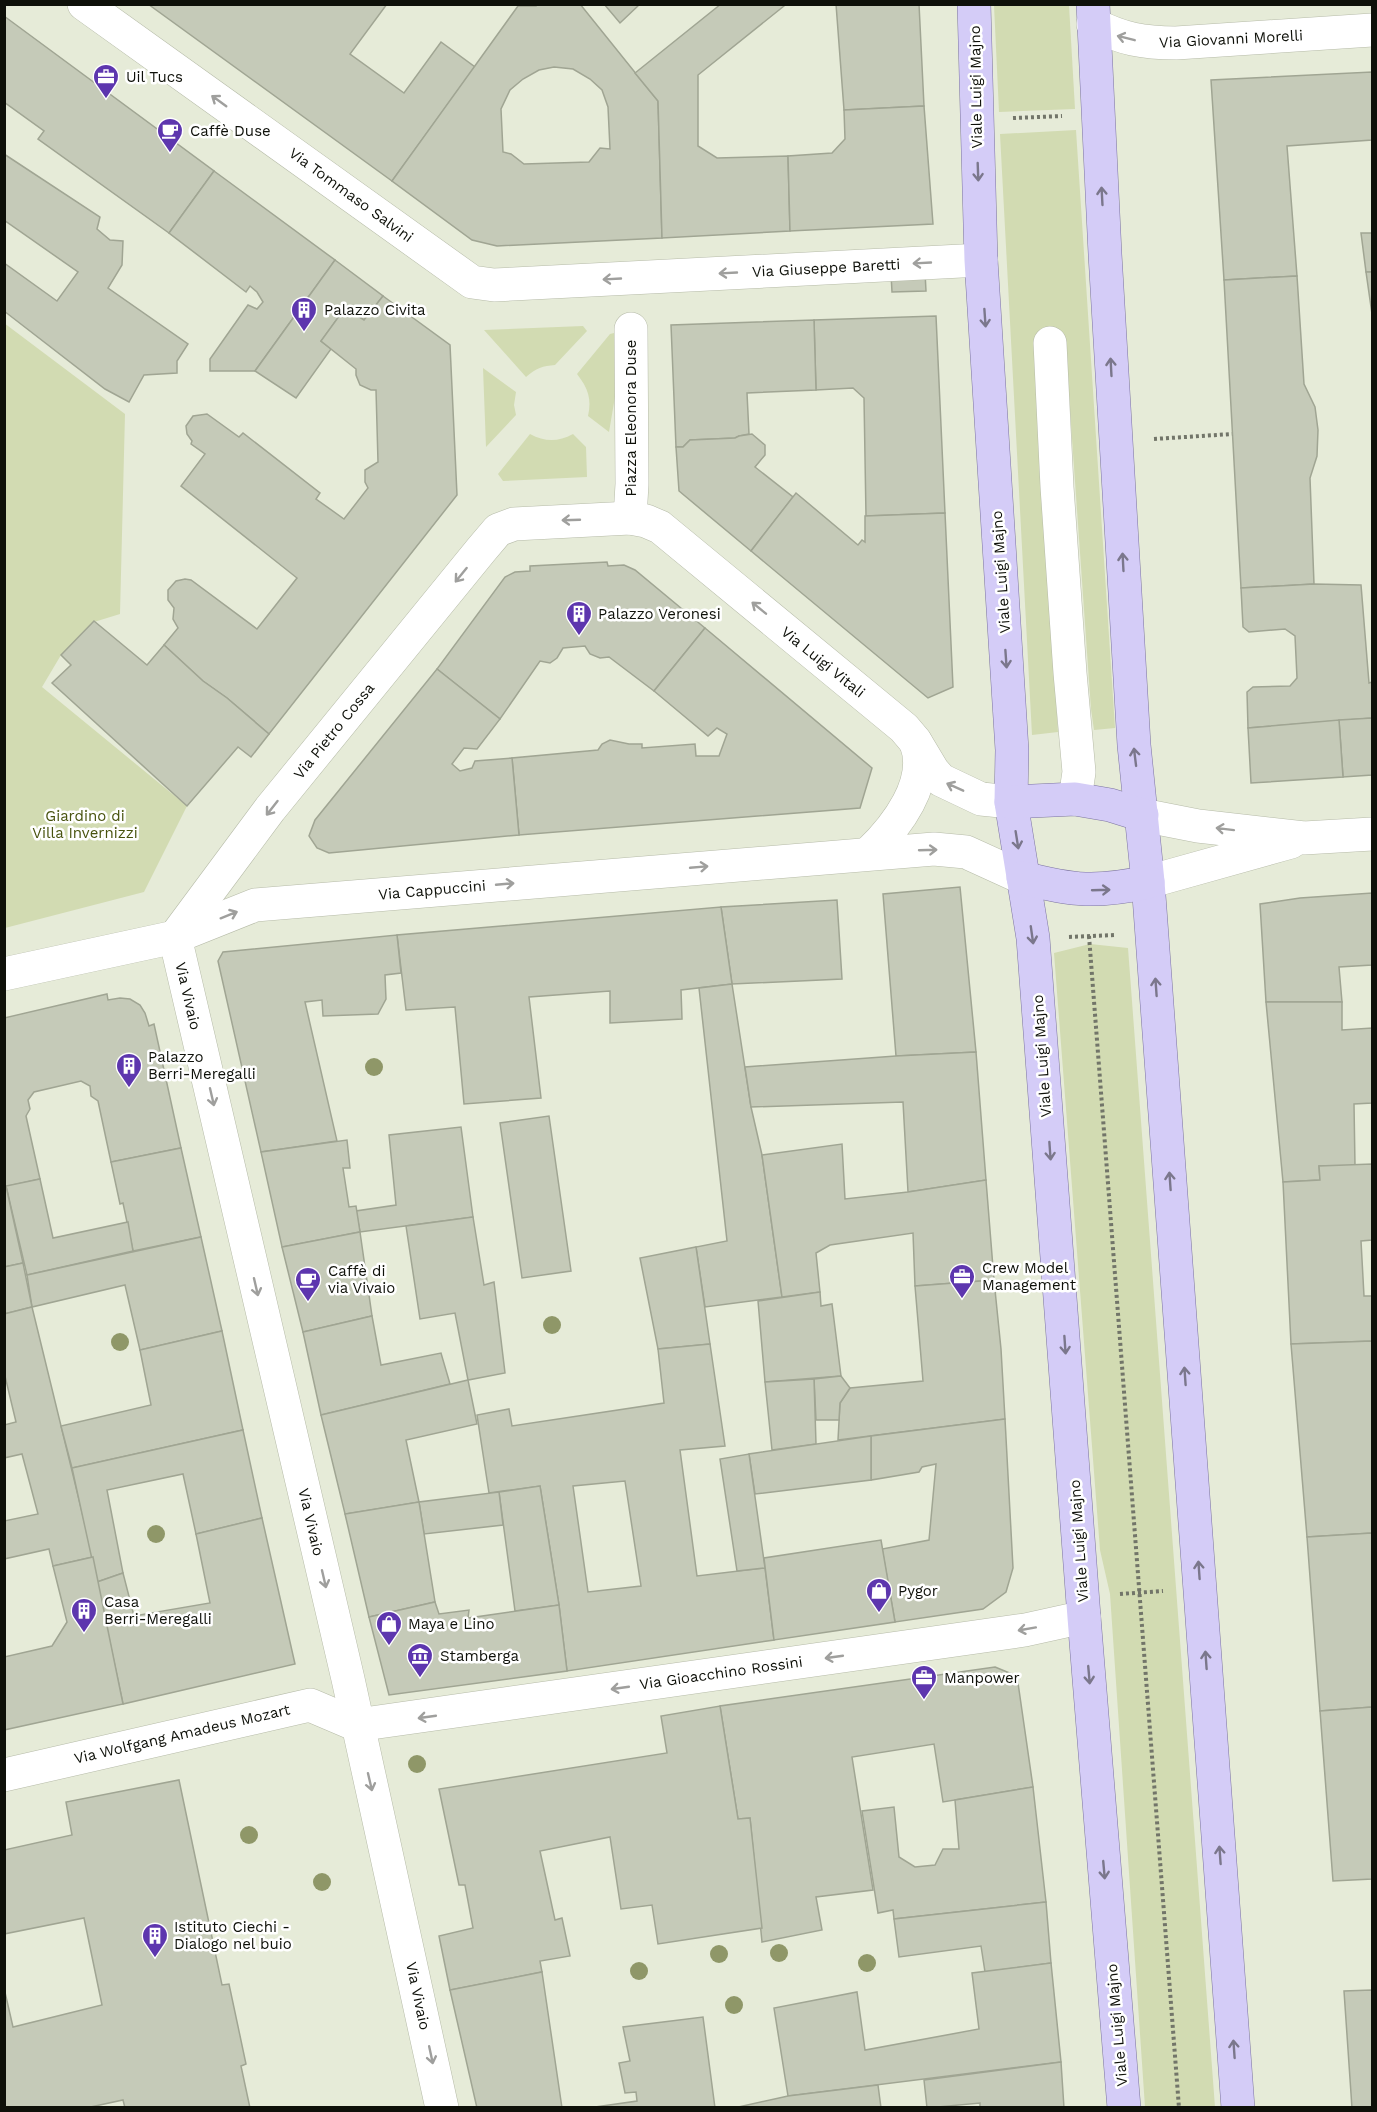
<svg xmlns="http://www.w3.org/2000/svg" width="1377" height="2112" viewBox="0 0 1377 2112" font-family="'Work Sans',sans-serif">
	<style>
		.green { fill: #d2dbb2 }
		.building { fill: #c5cab8; stroke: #a0a593; stroke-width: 1.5; fill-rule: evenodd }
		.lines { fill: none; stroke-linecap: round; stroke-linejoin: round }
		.minor-casing { stroke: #b6bba8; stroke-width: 34 }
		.major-casing { stroke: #7c74a0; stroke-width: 34 }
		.path { stroke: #727569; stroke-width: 4; stroke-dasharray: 3 3; stroke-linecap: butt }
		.minor { stroke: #fff; stroke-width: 33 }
		.major { stroke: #d4ccf7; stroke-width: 33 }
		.tree { fill: #8f9768 }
		.oneway { stroke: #9f9f9d }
		.oneway2 { stroke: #7b778c }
		.labels { text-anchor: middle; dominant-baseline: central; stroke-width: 5; stroke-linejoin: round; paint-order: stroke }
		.street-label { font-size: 15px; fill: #0e1009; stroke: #fff }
		.poi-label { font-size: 15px; fill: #0e1009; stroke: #fff; text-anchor: start }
		.park-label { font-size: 15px; fill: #47520d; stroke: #fff }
	</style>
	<rect width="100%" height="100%" fill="#e6ebd8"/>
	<g class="green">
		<polygon points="994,5 1069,5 1075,109 999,112"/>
		<polygon points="1076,130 1115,728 1094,730 1091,709 1066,353 1036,360 1058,732 1032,735 1000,134"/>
		<polygon points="4,323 125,414 120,614 94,622 61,655 42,687 187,806 144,892 5,928"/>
		<path d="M583,326l4,5 -32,34c-12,1 -19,3 -29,12l-42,-47z"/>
		<path d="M618,332v47l-9,53 -21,-16c4,-17 0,-28 -11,-42l33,-40z"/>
		<polygon points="483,368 516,392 514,405 516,415 486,447"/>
		<path d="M530,434c15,8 28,8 43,0l13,13 1,30 -84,4 -5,-7z"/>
		<polygon points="1090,944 1128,948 1215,2107 1145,2107 1110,1594 1100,1550 1054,953"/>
	</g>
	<g class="building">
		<polygon points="148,4 387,4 350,54 404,93 441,42 475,67 392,181"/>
		<path d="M536,4h44l78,97 4,137 -165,8 -25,-6 -80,-59 126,-175h18zM554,67l19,2 17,10 12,11 6,17 2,42 -10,-1 -11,14 -65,2 -13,-10 -8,-2 -2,-43 9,-19 13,-11 16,-9z"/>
		<polygon points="604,4 640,4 620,23"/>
		<polygon points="721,4 782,4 784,6 698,75 698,146 717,158 788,156 790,231 662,238 658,101 635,73"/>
		<polygon points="836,4 919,4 924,106 844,110"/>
		<polygon points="4,16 214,171 169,233 38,139 44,131 4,102"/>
		<polygon points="1372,72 1372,140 1287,146 1297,276 1224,280 1211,80"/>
		<polygon points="924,106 933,224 790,231 788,156 832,153 845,139 844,110"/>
		<polygon points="4,154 100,217 97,229 110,240 123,241 122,265 108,288 188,344 177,361 177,373 144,375 129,402 105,389 4,311 4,263 57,301 78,272 4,220"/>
		<polygon points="214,171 335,260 255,371 210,371 210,359 248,305 257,309 263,302 257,292 250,286 246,292 169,233"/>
		<polygon points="1361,233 1372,233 1372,272 1366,272"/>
		<polygon points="335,260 383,296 364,320 345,308 321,341 331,349 296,398 255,371"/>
		<polygon points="925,272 926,291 892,292 891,274"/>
		<polygon points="1366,272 1372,272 1372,314"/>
		<polygon points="1297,276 1304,384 1315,407 1318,430 1317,456 1310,478 1314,584 1241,588 1224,280"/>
		<polygon points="383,296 450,345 457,495 269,734 227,698 203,681 164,645 178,628 173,619 174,608 168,600 168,590 176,581 185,579 191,580 257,629 297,578 181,486 205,454 191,444 192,441 187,434 186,426 193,416 207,414 239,437 243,433 320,493 316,499 344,519 368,488 365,482 365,470 378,462 376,390 371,390 360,385 356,375 356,369 321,341 345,308 364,320"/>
		<polygon points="936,316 945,513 866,516 864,398 853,388 816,390 814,320"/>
		<polygon points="814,320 816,390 747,393 749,434 739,436 735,438 690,440 683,447 676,447 671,325"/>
		<polygon points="752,434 765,445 765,455 755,467 793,497 751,551 679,491 676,447 683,447 690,440 735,438 739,436"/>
		<polygon points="796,493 858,545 862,540 865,542 865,516 945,513 953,687 928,698 751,551"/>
		<polygon points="607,562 608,566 624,565 635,570 705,628 654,691 609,657 600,658 590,654 585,646 563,648 557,658 550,663 540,661 500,719 437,669 505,577 515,572 530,571 530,566"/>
		<polygon points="1314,584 1361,585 1369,683 1372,682 1372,718 1248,728 1247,692 1253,687 1290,686 1297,678 1295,636 1285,629 1249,632 1243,627 1241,588"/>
		<polygon points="94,621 147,665 164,645 203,681 227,698 269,734 251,757 238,747 187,806 52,683 71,665 61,655"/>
		<polygon points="705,628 872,768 860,808 519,835 512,758 598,750 602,744 610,740 629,744 642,744 642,748 695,744 696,756 719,756 727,734 717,728 708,736 654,691"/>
		<polygon points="437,669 500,719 477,749 464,748 452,764 460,771 472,768 475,761 512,758 519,835 329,853 317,848 309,836 315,820"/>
		<polygon points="1372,718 1372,775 1343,777 1339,720"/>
		<polygon points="1339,720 1343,777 1251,783 1248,728"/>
		<polygon points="960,887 976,1052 896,1056 883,894"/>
		<polygon points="1372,893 1372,965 1339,967 1342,1002 1266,1002 1260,904 1300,898"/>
		<polygon points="837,900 842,979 732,984 721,907"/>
		<polygon points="721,907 732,984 681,990 682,1019 610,1023 610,991 529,997 541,1098 464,1104 455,1007 406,1010 397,935"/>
		<polygon points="397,935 401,973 385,975 386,999 378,1014 323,1016 322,1000 305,1002 337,1141 261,1152 218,961 223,952"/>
		<polygon points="732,984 751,1107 762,1155 782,1297 705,1307 696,1247 727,1241 699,988"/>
		<polygon points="107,994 108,1000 120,998 130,999 140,1005 145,1013 149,1026 154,1024 181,1148 111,1162 98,1101 91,1096 90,1086 81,1081 34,1092 28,1100 30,1109 26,1116 40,1179 4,1187 4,1018"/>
		<polygon points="1266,1002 1342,1002 1342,1030 1372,1028 1372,1103 1354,1104 1355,1166 1319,1166 1320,1180 1283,1182"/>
		<polygon points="976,1052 986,1180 908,1192 903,1102 751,1107 745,1067 896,1056"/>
		<polygon points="549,1116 571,1271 522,1278 500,1123"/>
		<polygon points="461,1127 473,1217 360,1232 356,1211 396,1205 389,1135"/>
		<polygon points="347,1140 350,1168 343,1168 349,1207 356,1206 360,1232 282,1247 261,1152"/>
		<polygon points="842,1144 845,1199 908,1192 986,1180 994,1280 915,1286 913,1233 830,1245 816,1253 820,1292 782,1297 762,1155"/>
		<polygon points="181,1148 201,1237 133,1251 123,1203 120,1204 111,1162"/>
		<polygon points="1372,1164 1372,1240 1361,1241 1364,1296 1372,1296 1372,1341 1291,1344 1283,1182 1320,1180 1319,1166"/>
		<polygon points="40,1179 53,1238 128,1222 133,1251 27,1275 6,1186"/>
		<polygon points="6,1186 23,1263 4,1267 4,1187"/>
		<polygon points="473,1217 484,1285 494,1282 505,1373 468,1380 455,1313 420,1319 406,1226"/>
		<polygon points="360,1232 372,1316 303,1332 282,1247"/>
		<polygon points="201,1237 222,1331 140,1350 125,1285 32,1307 27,1275"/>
		<polygon points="696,1247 710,1344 658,1349 640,1258"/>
		<polygon points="23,1263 32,1307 4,1314 4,1267"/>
		<polygon points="994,1280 1001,1349 1005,1419 838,1440 840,1403 850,1388 923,1381 915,1286"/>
		<polygon points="820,1292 821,1306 832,1304 841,1376 765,1382 758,1301"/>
		<polygon points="32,1307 93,1557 53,1566 49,1549 4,1559 4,1521 38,1514 22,1454 4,1458 4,1425 16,1422 4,1372 4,1314"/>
		<polygon points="372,1316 381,1365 441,1353 450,1384 321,1415 303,1332"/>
		<polygon points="222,1331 243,1430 72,1468 61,1426 151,1405 140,1350"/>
		<polygon points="1372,1341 1372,1533 1307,1537 1291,1344"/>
		<path d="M710,1344l15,102 -45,4 17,126 68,-8 9,72 -207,31 -8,-66 -19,-119 -51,7 -12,-78 32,-6 3,17 152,-23 -6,-54zM625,1481l16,105 -53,6 -15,-106z"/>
		<polygon points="841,1376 850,1388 840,1403 839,1420 816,1420 814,1379"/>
		<polygon points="814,1379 816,1444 772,1450 765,1382"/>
		<polygon points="468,1380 477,1424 406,1440 419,1502 345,1514 321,1415"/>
		<polygon points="1005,1419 1013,1568 1006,1592 983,1609 895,1622 882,1549 929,1540 936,1464 922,1467 919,1472 871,1480 871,1436"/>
		<polygon points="243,1430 262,1518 196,1534 183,1474 107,1490 123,1573 97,1582 72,1468"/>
		<polygon points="871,1436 871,1480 755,1494 749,1454"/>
		<polygon points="749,1454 765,1568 737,1571 720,1459"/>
		<polygon points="540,1486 559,1605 515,1611 499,1492"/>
		<polygon points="499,1492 503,1525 424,1534 419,1502"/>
		<polygon points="419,1502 435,1602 369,1617 345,1514"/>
		<polygon points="262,1518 295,1664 123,1704 97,1582 123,1573 134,1616 210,1603 196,1534"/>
		<polygon points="1372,1533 1372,1707 1320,1711 1307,1537"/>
		<polygon points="881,1540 895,1622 774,1640 764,1558"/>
		<polygon points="93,1557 123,1704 4,1730 4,1657 52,1646 67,1622 53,1566"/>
		<polygon points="435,1602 439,1614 469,1610 468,1618 559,1605 567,1671 389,1695 369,1617"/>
		<polygon points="995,1667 1017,1676 1033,1787 943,1802 934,1744 852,1757 873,1890 816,1897 822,1930 762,1942 750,1818 738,1819 720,1706"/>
		<polygon points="720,1706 738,1819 750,1818 762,1928 658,1944 652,1905 621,1909 610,1837 540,1851 555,1920 562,1918 570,1956 540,1961 542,1972 450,1990 439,1936 473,1928 465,1885 459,1885 439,1789 667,1753 661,1716"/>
		<polygon points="1372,1707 1372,1879 1333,1881 1320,1711"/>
		<polygon points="179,1780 222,1985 229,1984 246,2064 241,2066 250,2108 125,2108 123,2100 86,2108 4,2108 4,1988 13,2027 102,2005 84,1918 4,1934 4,1850 72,1835 66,1802"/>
		<polygon points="1033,1787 1046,1902 894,1919 893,1910 878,1913 862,1811 894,1807 899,1857 915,1867 935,1865 943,1849 959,1849 955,1800"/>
		<polygon points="1046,1902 1051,1963 985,1972 981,1946 899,1957 894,1919"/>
		<polygon points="1051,1963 1061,2062 788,2096 774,2008 857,1992 865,2050 979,2029 972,1973"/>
		<polygon points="542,1972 562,2108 477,2108 450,1990"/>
		<polygon points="1372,1990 1372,2108 1352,2108 1344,1991"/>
		<polygon points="703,2017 715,2108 588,2108 637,2101 636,2092 625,2093 619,2063 630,2061 623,2027"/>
		<polygon points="1061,2062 1064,2108 980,2108 980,2103 927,2108 924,2080"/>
		<polygon points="878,2085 881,2108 734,2108 788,2096"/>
	</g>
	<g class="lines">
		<defs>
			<g id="minor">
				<polyline points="84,4 472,282 494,285 981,260"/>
				<path d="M1093,24c29,15 50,19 83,19l196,-13"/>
				<polyline points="1050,343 1057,487 1070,673 1079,772 1075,799"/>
				<polyline points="630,518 632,484 631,329"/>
				<polyline points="1142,815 1198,826 1304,838 1372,834"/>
				<path d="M869,853c27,-26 62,-71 47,-110"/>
				<polyline points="1148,882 1291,842"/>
				<polyline points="175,937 348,1679 442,2108"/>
				<polyline points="175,937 270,809 481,550 498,530 514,524 630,518 646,521 660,527 904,728 915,741 933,771 941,780 981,799 1011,802"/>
				<polyline points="4,974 175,937 255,905 934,849 966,852 1023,878"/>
				<polyline points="357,1725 1025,1630 1084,1617"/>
				<polyline points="4,1775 310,1705 357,1725"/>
			</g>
			<g id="major">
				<polyline points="974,4 981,260 1012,750 1011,802 1033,938 1084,1617 1124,2108"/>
				<polyline points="1093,4 1105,254 1134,745 1148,882 1238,2108"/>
				<polyline points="1011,802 1075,799 1110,805 1142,815"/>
				<path d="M1023,878c51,13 73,15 125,4"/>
			</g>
		</defs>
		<use href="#minor" class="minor-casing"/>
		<use href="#major" class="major-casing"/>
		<g class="path">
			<polyline points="1013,118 1062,116"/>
			<polyline points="1154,439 1232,434"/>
			<polyline points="1089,936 1179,2108"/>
			<polyline points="1069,937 1116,935"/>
			<polyline points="1120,1594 1163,1591"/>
		</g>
		<use href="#minor" class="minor"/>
		<use href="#major" class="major"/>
	</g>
	<g class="tree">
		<circle cx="374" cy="1067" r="9"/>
		<circle cx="552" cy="1325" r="9"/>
		<circle cx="120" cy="1342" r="9"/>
		<circle cx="156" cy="1534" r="9"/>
		<circle cx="417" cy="1764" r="9"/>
		<circle cx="249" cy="1835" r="9"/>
		<circle cx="322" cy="1882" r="9"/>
		<circle cx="779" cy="1953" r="9"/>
		<circle cx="719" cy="1954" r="9"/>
		<circle cx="867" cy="1963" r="9"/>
		<circle cx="639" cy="1971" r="9"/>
		<circle cx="734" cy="2005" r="9"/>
	</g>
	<defs><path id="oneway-shaft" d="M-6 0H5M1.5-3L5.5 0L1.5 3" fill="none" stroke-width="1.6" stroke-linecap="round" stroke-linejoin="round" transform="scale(1.5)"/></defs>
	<g class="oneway">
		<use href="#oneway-shaft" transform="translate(1126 38) rotate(-166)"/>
		<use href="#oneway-shaft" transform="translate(219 101) rotate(-144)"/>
		<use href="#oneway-shaft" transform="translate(922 263) rotate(177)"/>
		<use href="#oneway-shaft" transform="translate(728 273) rotate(177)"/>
		<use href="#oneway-shaft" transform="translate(612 279) rotate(177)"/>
		<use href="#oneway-shaft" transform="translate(571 520) rotate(178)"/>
		<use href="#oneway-shaft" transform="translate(461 575) rotate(129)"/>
		<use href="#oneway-shaft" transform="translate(759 608) rotate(-141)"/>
		<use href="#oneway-shaft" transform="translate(955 787) rotate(-156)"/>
		<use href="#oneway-shaft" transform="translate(272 808) rotate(128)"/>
		<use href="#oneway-shaft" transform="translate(1225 829) rotate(-173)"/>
		<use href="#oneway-shaft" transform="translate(928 850) rotate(-2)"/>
		<use href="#oneway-shaft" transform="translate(699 867) rotate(-5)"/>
		<use href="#oneway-shaft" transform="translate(505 884) rotate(-5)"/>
		<use href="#oneway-shaft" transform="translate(229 915) rotate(-22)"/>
		<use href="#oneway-shaft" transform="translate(212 1097) rotate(77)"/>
		<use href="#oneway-shaft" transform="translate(256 1287) rotate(77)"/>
		<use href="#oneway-shaft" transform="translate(324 1579) rotate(77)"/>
		<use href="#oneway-shaft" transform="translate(1027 1629) rotate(170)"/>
		<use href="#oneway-shaft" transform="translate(834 1657) rotate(172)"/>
		<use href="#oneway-shaft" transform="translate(620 1688) rotate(172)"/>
		<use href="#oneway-shaft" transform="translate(427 1717) rotate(172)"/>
		<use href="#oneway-shaft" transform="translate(370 1782) rotate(77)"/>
		<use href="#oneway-shaft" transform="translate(431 2055) rotate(78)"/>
	</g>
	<g class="oneway2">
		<use href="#oneway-shaft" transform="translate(978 172) rotate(88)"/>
		<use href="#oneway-shaft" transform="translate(1102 196) rotate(-93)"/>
		<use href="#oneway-shaft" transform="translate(985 318) rotate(86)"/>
		<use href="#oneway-shaft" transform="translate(1111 367) rotate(-93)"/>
		<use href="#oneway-shaft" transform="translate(1123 562) rotate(-93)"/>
		<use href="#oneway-shaft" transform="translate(1006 659) rotate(86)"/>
		<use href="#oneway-shaft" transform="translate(1135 757) rotate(-97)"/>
		<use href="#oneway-shaft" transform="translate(1017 840) rotate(81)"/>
		<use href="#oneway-shaft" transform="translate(1101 890) rotate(-2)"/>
		<use href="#oneway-shaft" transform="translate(1032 935) rotate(82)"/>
		<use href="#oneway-shaft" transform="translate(1156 987) rotate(-94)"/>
		<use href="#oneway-shaft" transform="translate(1050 1151) rotate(86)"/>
		<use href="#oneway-shaft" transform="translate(1170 1181) rotate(-94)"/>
		<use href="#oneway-shaft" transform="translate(1065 1345) rotate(86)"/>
		<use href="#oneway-shaft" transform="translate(1185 1376) rotate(-94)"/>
		<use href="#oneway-shaft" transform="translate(1199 1570) rotate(-94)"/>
		<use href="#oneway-shaft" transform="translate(1206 1660) rotate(-94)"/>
		<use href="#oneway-shaft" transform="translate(1089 1675) rotate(85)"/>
		<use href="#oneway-shaft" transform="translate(1220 1855) rotate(-94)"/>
		<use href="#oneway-shaft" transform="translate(1104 1870) rotate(85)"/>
		<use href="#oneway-shaft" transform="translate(1234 2049) rotate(-94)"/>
	</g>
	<defs>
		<symbol id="office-pin" viewBox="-11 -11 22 30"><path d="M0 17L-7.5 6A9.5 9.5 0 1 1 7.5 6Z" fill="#5d36ae" stroke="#fff"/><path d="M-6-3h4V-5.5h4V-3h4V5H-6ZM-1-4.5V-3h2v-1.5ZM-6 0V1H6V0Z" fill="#fff"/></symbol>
		<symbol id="cafe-pin" viewBox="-11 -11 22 30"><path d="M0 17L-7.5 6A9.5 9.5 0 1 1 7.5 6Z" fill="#5d36ae" stroke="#fff"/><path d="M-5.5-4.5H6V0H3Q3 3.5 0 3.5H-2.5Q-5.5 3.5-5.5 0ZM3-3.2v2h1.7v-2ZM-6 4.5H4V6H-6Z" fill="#fff"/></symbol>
		<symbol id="building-pin" viewBox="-11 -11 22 30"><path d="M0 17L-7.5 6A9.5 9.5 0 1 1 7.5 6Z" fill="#5d36ae" stroke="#fff"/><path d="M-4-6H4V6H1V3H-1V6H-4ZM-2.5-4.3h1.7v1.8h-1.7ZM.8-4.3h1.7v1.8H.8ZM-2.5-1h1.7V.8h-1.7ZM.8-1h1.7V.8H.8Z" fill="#fff"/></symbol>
		<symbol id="shop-pin" viewBox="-11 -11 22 30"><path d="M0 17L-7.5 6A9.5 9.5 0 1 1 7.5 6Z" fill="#5d36ae" stroke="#fff"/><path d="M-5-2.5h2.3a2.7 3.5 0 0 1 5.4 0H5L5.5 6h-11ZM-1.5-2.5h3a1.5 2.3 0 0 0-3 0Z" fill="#fff"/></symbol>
		<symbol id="museum-pin" viewBox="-11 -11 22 30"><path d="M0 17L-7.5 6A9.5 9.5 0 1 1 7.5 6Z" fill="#5d36ae" stroke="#fff"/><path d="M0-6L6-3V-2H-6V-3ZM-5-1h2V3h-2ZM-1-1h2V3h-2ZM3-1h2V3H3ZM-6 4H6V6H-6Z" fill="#fff"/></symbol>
	</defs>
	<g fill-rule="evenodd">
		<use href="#office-pin" x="91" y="62" width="30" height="40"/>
		<use href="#cafe-pin" x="155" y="116" width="30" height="40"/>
		<use href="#building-pin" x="289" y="295" width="30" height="40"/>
		<use href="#building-pin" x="564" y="599" width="30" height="40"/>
		<use href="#building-pin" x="114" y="1051" width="30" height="40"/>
		<use href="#office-pin" x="947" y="1262" width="30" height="40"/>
		<use href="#cafe-pin" x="293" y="1265" width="30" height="40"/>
		<use href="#shop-pin" x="864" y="1576" width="30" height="40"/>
		<use href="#building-pin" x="69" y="1596" width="30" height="40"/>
		<use href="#shop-pin" x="374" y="1609" width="30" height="40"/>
		<use href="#museum-pin" x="405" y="1641" width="30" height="40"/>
		<use href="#office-pin" x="909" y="1663" width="30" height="40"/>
		<use href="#building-pin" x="140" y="1921" width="30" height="40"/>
	</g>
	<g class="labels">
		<g class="street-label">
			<text transform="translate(1231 39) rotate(-3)">Via Giovanni Morelli</text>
			<text transform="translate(976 87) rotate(-91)">Viale Luigi Majno</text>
			<text transform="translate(351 195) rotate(36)">Via Tommaso Salvini</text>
			<text transform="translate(826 268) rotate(-3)">Via Giuseppe Baretti</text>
			<text transform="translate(631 418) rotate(-90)">Piazza Eleonora Duse</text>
			<text transform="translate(1001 572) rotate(-94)">Viale Luigi Majno</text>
			<text transform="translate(823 662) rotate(39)">Via Luigi Vitali</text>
			<text transform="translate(334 731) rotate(-51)">Via Pietro Cossa</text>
			<text transform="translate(432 890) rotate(-5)">Via Cappuccini</text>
			<text transform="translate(188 996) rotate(77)">Via Vivaio</text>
			<text transform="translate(1042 1056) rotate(-94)">Viale Luigi Majno</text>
			<text transform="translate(311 1522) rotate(77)">Via Vivaio</text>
			<text transform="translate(1079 1541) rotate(-94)">Viale Luigi Majno</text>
			<text transform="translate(721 1673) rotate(-8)">Via Gioacchino Rossini</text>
			<text transform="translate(182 1734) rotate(-13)">Via Wolfgang Amadeus Mozart</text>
			<text transform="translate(418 1996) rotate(78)">Via Vivaio</text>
			<text transform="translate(1117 2025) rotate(-95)">Viale Luigi Majno</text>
		</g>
		<g class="poi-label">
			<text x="126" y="77">Uil Tucs</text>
			<text x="190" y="131">Caffè Duse</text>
			<text x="324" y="310">Palazzo Civita</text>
			<text x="598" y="614">Palazzo Veronesi</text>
			<text x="148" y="1057">Palazzo<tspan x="148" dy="17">Berri-Meregalli</tspan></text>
			<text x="982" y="1268">Crew Model<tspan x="982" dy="17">Management</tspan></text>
			<text x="328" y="1271">Caffè di<tspan x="328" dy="17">via Vivaio</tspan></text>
			<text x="898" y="1591">Pygor</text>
			<text x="104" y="1602">Casa<tspan x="104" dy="17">Berri-Meregalli</tspan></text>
			<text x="408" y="1624">Maya e Lino</text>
			<text x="440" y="1656">Stamberga</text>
			<text x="944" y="1678">Manpower</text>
			<text x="174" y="1927">Istituto Ciechi -<tspan x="174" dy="17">Dialogo nel buio</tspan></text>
		</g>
		<g class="park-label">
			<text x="85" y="816">Giardino di<tspan x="85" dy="17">Villa Invernizzi</tspan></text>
		</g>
	</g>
	<rect width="1377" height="2112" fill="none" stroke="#0e1009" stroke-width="12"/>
</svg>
